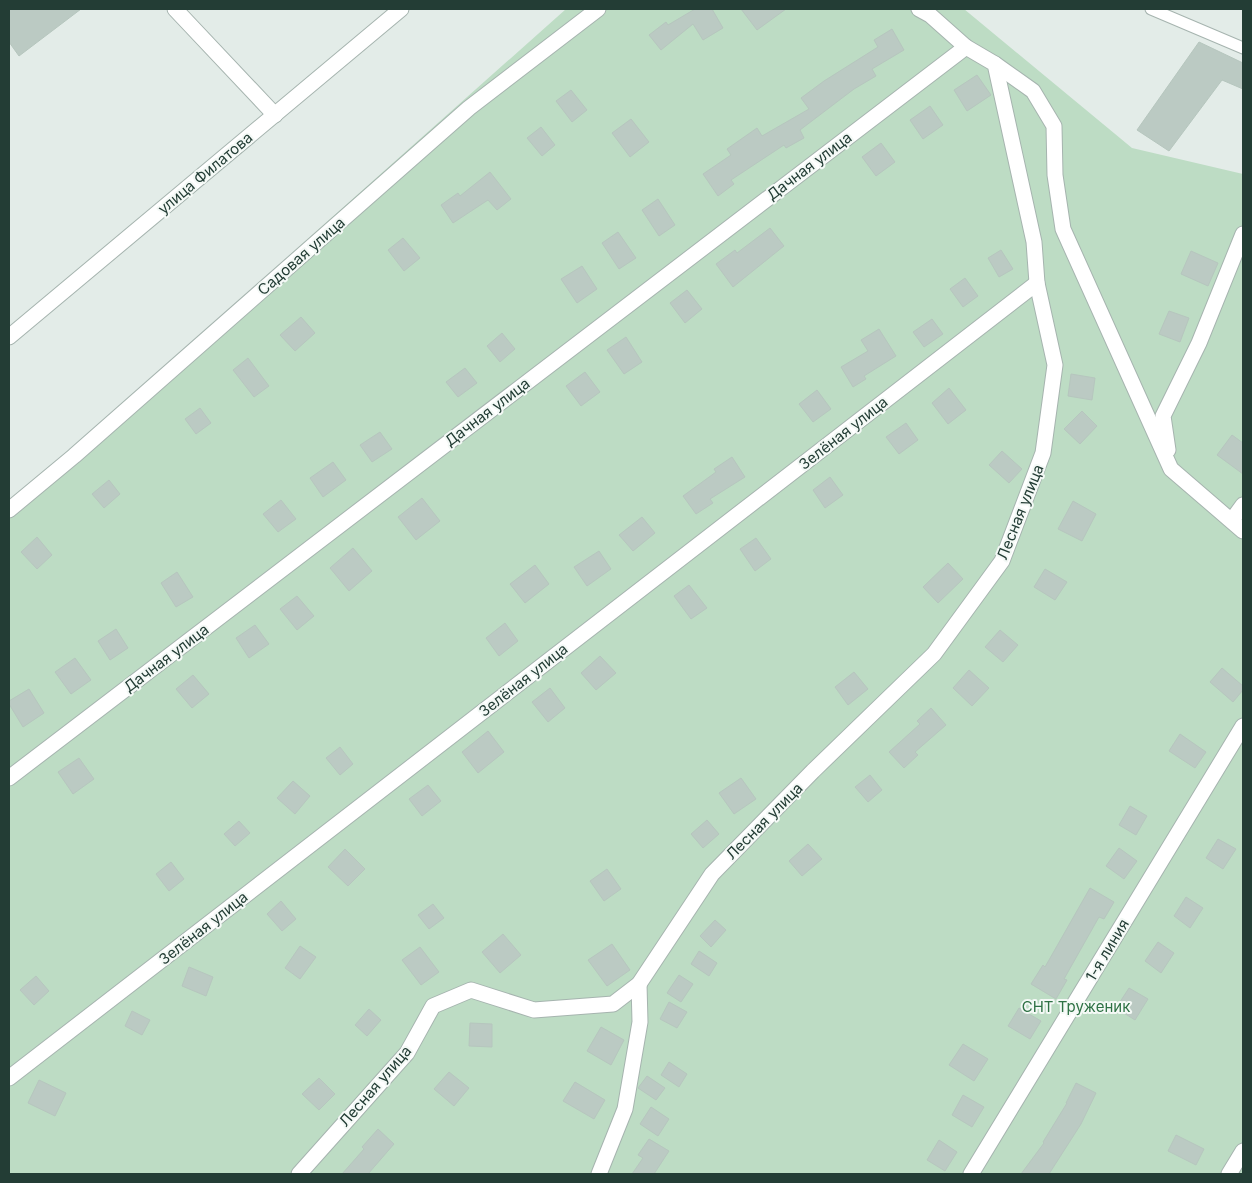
<svg xmlns="http://www.w3.org/2000/svg" width="1252" height="1183" viewBox="0 0 1252 1183" font-family="Inter,sans-serif">
	<style>
		.green { fill: #bddcc4 }
		.building { fill: #bbcac3; stroke: #b6c6be }
		.lines { fill: none; stroke-linecap: round; stroke-linejoin: round }
		.lane-casing { stroke: #a6b4af; stroke-width: 13 }
		.street-casing { stroke: #a6b4af; stroke-width: 17 }
		.lane { stroke: #fff; stroke-width: 11 }
		.street { stroke: #fff; stroke-width: 15 }
		.labels { text-anchor: middle; dominant-baseline: central; stroke-width: 4; stroke-linejoin: round; paint-order: stroke }
		.street-label { font-size: 15px; fill: #233d35; stroke: #f4f9f6 }
		.park-label { font-size: 15px; fill: #2f7245; stroke: #f4f9f6 }
	</style>
	<rect width="100%" height="100%" fill="#e3ece8"/>
	<polygon class="green" points="566,9 964,9 1132,148 1243,174 1243,1174 9,1174 9,505"/>
	<g class="building">
		<polygon points="9,9 81,9 19,56 9,42"/>
		<polygon points="695,9 712,9 723,28 703,40 693,24 661,50 649,35 666,22 668,25"/>
		<polygon points="741,9 786,9 757,30"/>
		<polygon points="892,29 904,50 872,69 876,76 854,89 800,130 804,138 786,148 784,145 731,180 734,184 718,196 703,174 731,155 727,149 757,128 762,136 809,109 801,98 824,81 878,47 874,40"/>
		<polygon points="1199,42 1243,63 1243,89 1222,80 1169,151 1137,130"/>
		<polygon points="977,75 991,95 967,111 954,90"/>
		<polygon points="571,90 587,110 572,122 556,101"/>
		<polygon points="930,106 943,125 923,139 910,120"/>
		<polygon points="631,119 649,142 630,157 612,133"/>
		<polygon points="541,127 555,145 542,156 527,138"/>
		<polygon points="881,143 895,162 876,176 862,157"/>
		<polygon points="490,172 511,199 497,210 488,200 453,223 441,205 458,193 460,196"/>
		<polygon points="658,199 675,225 659,236 642,210"/>
		<polygon points="770,228 784,246 733,287 716,264 735,250 737,253"/>
		<polygon points="618,232 636,258 619,269 602,243"/>
		<polygon points="403,238 420,258 404,271 388,250"/>
		<polygon points="1001,250 1013,269 999,277 988,258"/>
		<polygon points="1191,251 1218,263 1208,286 1181,274"/>
		<polygon points="582,266 597,289 577,303 561,279"/>
		<polygon points="965,278 978,296 963,307 950,289"/>
		<polygon points="687,290 702,309 685,323 670,303"/>
		<polygon points="1169,311 1189,318 1180,342 1159,334"/>
		<polygon points="301,317 315,333 295,351 280,335"/>
		<polygon points="932,319 943,334 924,347 913,332"/>
		<polygon points="879,329 896,356 864,376 866,379 853,387 841,367 868,351 861,340"/>
		<polygon points="502,333 515,349 500,362 487,346"/>
		<polygon points="626,337 642,362 624,374 607,350"/>
		<polygon points="248,358 269,386 254,397 233,370"/>
		<polygon points="465,368 477,383 458,397 446,382"/>
		<polygon points="585,372 600,392 581,406 566,386"/>
		<polygon points="1071,374 1095,378 1092,400 1068,396"/>
		<polygon points="949,388 966,410 948,424 932,403"/>
		<polygon points="817,390 831,409 813,422 799,404"/>
		<polygon points="200,408 211,423 196,434 185,419"/>
		<polygon points="1082,411 1097,426 1080,444 1064,429"/>
		<polygon points="906,423 918,440 899,454 886,437"/>
		<polygon points="380,432 392,449 372,462 360,445"/>
		<polygon points="1232,435 1243,443 1243,474 1217,455"/>
		<polygon points="1002,451 1022,469 1009,483 989,465"/>
		<polygon points="732,457 745,477 710,499 713,503 696,514 683,496 716,472 714,469"/>
		<polygon points="333,462 346,480 323,497 310,478"/>
		<polygon points="830,477 843,495 825,508 813,490"/>
		<polygon points="109,480 120,494 104,508 92,494"/>
		<polygon points="422,498 440,521 416,540 398,517"/>
		<polygon points="281,500 296,519 278,532 263,514"/>
		<polygon points="1073,501 1096,514 1082,541 1058,529"/>
		<polygon points="642,517 655,533 633,551 619,535"/>
		<polygon points="37,537 52,555 37,569 21,552"/>
		<polygon points="756,538 771,559 755,571 740,549"/>
		<polygon points="353,548 372,571 349,591 330,568"/>
		<polygon points="599,551 611,569 587,586 574,567"/>
		<polygon points="948,563 963,579 938,603 923,587"/>
		<polygon points="535,565 549,584 525,603 510,584"/>
		<polygon points="1045,569 1067,582 1055,600 1034,587"/>
		<polygon points="177,572 193,597 176,607 161,583"/>
		<polygon points="689,585 707,608 691,619 674,596"/>
		<polygon points="297,596 314,616 297,630 280,609"/>
		<polygon points="505,623 518,641 499,656 486,638"/>
		<polygon points="255,625 269,644 249,658 236,638"/>
		<polygon points="116,629 128,648 110,660 98,641"/>
		<polygon points="1000,630 1018,645 1003,662 985,647"/>
		<polygon points="600,656 616,673 596,690 581,673"/>
		<polygon points="75,658 91,680 71,694 55,672"/>
		<polygon points="1222,668 1243,686 1243,690 1233,702 1210,682"/>
		<polygon points="969,670 989,688 972,706 953,688"/>
		<polygon points="854,672 868,689 848,705 835,687"/>
		<polygon points="193,675 209,694 192,708 176,689"/>
		<polygon points="550,688 565,708 548,722 532,702"/>
		<polygon points="29,689 44,713 23,727 9,704 9,701"/>
		<polygon points="931,708 946,725 915,752 918,755 904,768 889,752 920,724 917,721"/>
		<polygon points="488,731 504,752 478,773 462,752"/>
		<polygon points="1180,734 1206,752 1195,768 1169,751"/>
		<polygon points="340,747 353,764 340,775 326,758"/>
		<polygon points="79,758 94,779 73,794 58,772"/>
		<polygon points="870,775 882,790 868,802 855,787"/>
		<polygon points="741,778 756,799 734,814 719,793"/>
		<polygon points="293,781 310,796 295,814 277,798"/>
		<polygon points="428,785 441,801 422,816 409,799"/>
		<polygon points="1130,806 1147,816 1136,835 1119,825"/>
		<polygon points="707,820 719,834 703,848 691,834"/>
		<polygon points="239,821 250,833 235,846 224,834"/>
		<polygon points="1218,839 1236,849 1223,869 1206,858"/>
		<polygon points="808,844 822,859 802,876 789,861"/>
		<polygon points="1119,848 1137,861 1124,879 1106,866"/>
		<polygon points="345,849 365,869 348,886 328,867"/>
		<polygon points="171,862 184,879 169,891 156,874"/>
		<polygon points="607,869 621,889 604,901 590,881"/>
		<polygon points="1090,888 1114,902 1104,919 1099,917 1064,979 1067,980 1056,999 1031,984 1043,965 1045,967"/>
		<polygon points="1186,897 1203,908 1190,928 1174,916"/>
		<polygon points="281,901 296,919 282,931 267,914"/>
		<polygon points="433,904 444,918 429,929 418,915"/>
		<polygon points="715,920 726,930 711,947 700,936"/>
		<polygon points="503,934 521,955 500,973 482,952"/>
		<polygon points="1158,942 1174,953 1161,973 1145,961"/>
		<polygon points="612,944 630,970 607,986 588,960"/>
		<polygon points="300,946 316,957 300,979 285,968"/>
		<polygon points="420,947 439,972 421,985 402,960"/>
		<polygon points="699,951 717,963 709,976 691,964"/>
		<polygon points="189,967 213,977 206,996 182,986"/>
		<polygon points="679,975 693,984 681,1002 667,993"/>
		<polygon points="36,976 49,991 34,1005 20,990"/>
		<polygon points="1129,988 1148,999 1135,1020 1116,1008"/>
		<polygon points="669,1002 687,1012 677,1028 660,1019"/>
		<polygon points="1019,1008 1041,1021 1030,1039 1008,1026"/>
		<polygon points="369,1009 381,1020 367,1036 355,1025"/>
		<polygon points="132,1011 150,1020 142,1035 125,1026"/>
		<polygon points="470,1023 492,1024 492,1047 469,1046"/>
		<polygon points="601,1027 624,1040 611,1065 587,1051"/>
		<polygon points="963,1044 988,1059 974,1081 949,1065"/>
		<polygon points="669,1062 687,1074 679,1087 661,1075"/>
		<polygon points="449,1072 469,1088 454,1106 434,1089"/>
		<polygon points="647,1076 665,1088 656,1100 638,1088"/>
		<polygon points="319,1078 335,1094 319,1110 302,1094"/>
		<polygon points="39,1080 66,1093 55,1116 28,1103"/>
		<polygon points="575,1082 605,1100 594,1119 563,1101"/>
		<polygon points="1076,1083 1096,1093 1081,1124 1049,1174 1021,1174 1044,1143 1043,1142 1067,1103 1066,1103"/>
		<polygon points="963,1095 984,1107 972,1127 952,1115"/>
		<polygon points="651,1107 669,1119 658,1136 640,1124"/>
		<polygon points="378,1129 394,1144 368,1174 342,1174 364,1149 362,1147"/>
		<polygon points="1176,1135 1204,1149 1196,1165 1168,1151"/>
		<polygon points="649,1139 669,1151 654,1174 632,1174 643,1158 638,1155"/>
		<polygon points="939,1140 957,1152 945,1171 927,1160"/>
	</g>
	<g class="lines">
		<defs>
			<polyline id="lane" points="1151,9 1243,48"/>
			<g id="street">
				<polyline points="175,9 275,115"/>
				<polyline points="995,64 1033,91 1054,126 1055,175 1063,229 1171,469 1243,531"/>
				<polyline points="9,337 401,9"/>
				<polyline points="1168,450 1163,416 1199,343 1243,234"/>
				<polyline points="9,510 74,456 469,108 598,9"/>
				<polyline points="1232,520 1243,505"/>
				<polyline points="9,778 966,47"/>
				<polyline points="9,1078 1037,283"/>
				<polyline points="299,1174 407,1053 433,1006 471,990 534,1010 613,1004 639,984 712,874 813,771 934,654 1002,561 1043,453 1055,365 1037,283 1034,242 995,64 966,47 930,15 919,9"/>
				<polyline points="599,1174 625,1109 640,1022 639,984"/>
				<polyline points="971,1174 1243,726"/>
				<polyline points="1229,1174 1243,1151"/>
			</g>
		</defs>
		<use href="#lane" class="lane-casing"/>
		<use href="#street" class="street-casing"/>
		<use href="#lane" class="lane"/>
		<use href="#street" class="street"/>
	</g>
	<g class="labels">
		<g class="street-label">
			<text transform="translate(809 166) rotate(-37)">Дачная улица</text>
			<text transform="translate(205 173) rotate(-40)">улица Филатова</text>
			<text transform="translate(301 256) rotate(-41)">Садовая улица</text>
			<text transform="translate(487 412) rotate(-37)">Дачная улица</text>
			<text transform="translate(843 433) rotate(-38)">Зелёная улица</text>
			<text transform="translate(1020 512) rotate(-68)">Лесная улица</text>
			<text transform="translate(166 658) rotate(-37)">Дачная улица</text>
			<text transform="translate(523 680) rotate(-38)">Зелёная улица</text>
			<text transform="translate(764 821) rotate(-45)">Лесная улица</text>
			<text transform="translate(203 928) rotate(-38)">Зелёная улица</text>
			<text transform="translate(1107 950) rotate(-59)">1-я линия</text>
			<text transform="translate(375 1086) rotate(-49)">Лесная улица</text>
		</g>
		<g class="park-label">
			<text x="1076" y="1006">СНТ Труженик</text>
		</g>
	</g>
	<rect width="1252" height="1183" fill="none" stroke="#233d35" stroke-width="20"/>
</svg>
